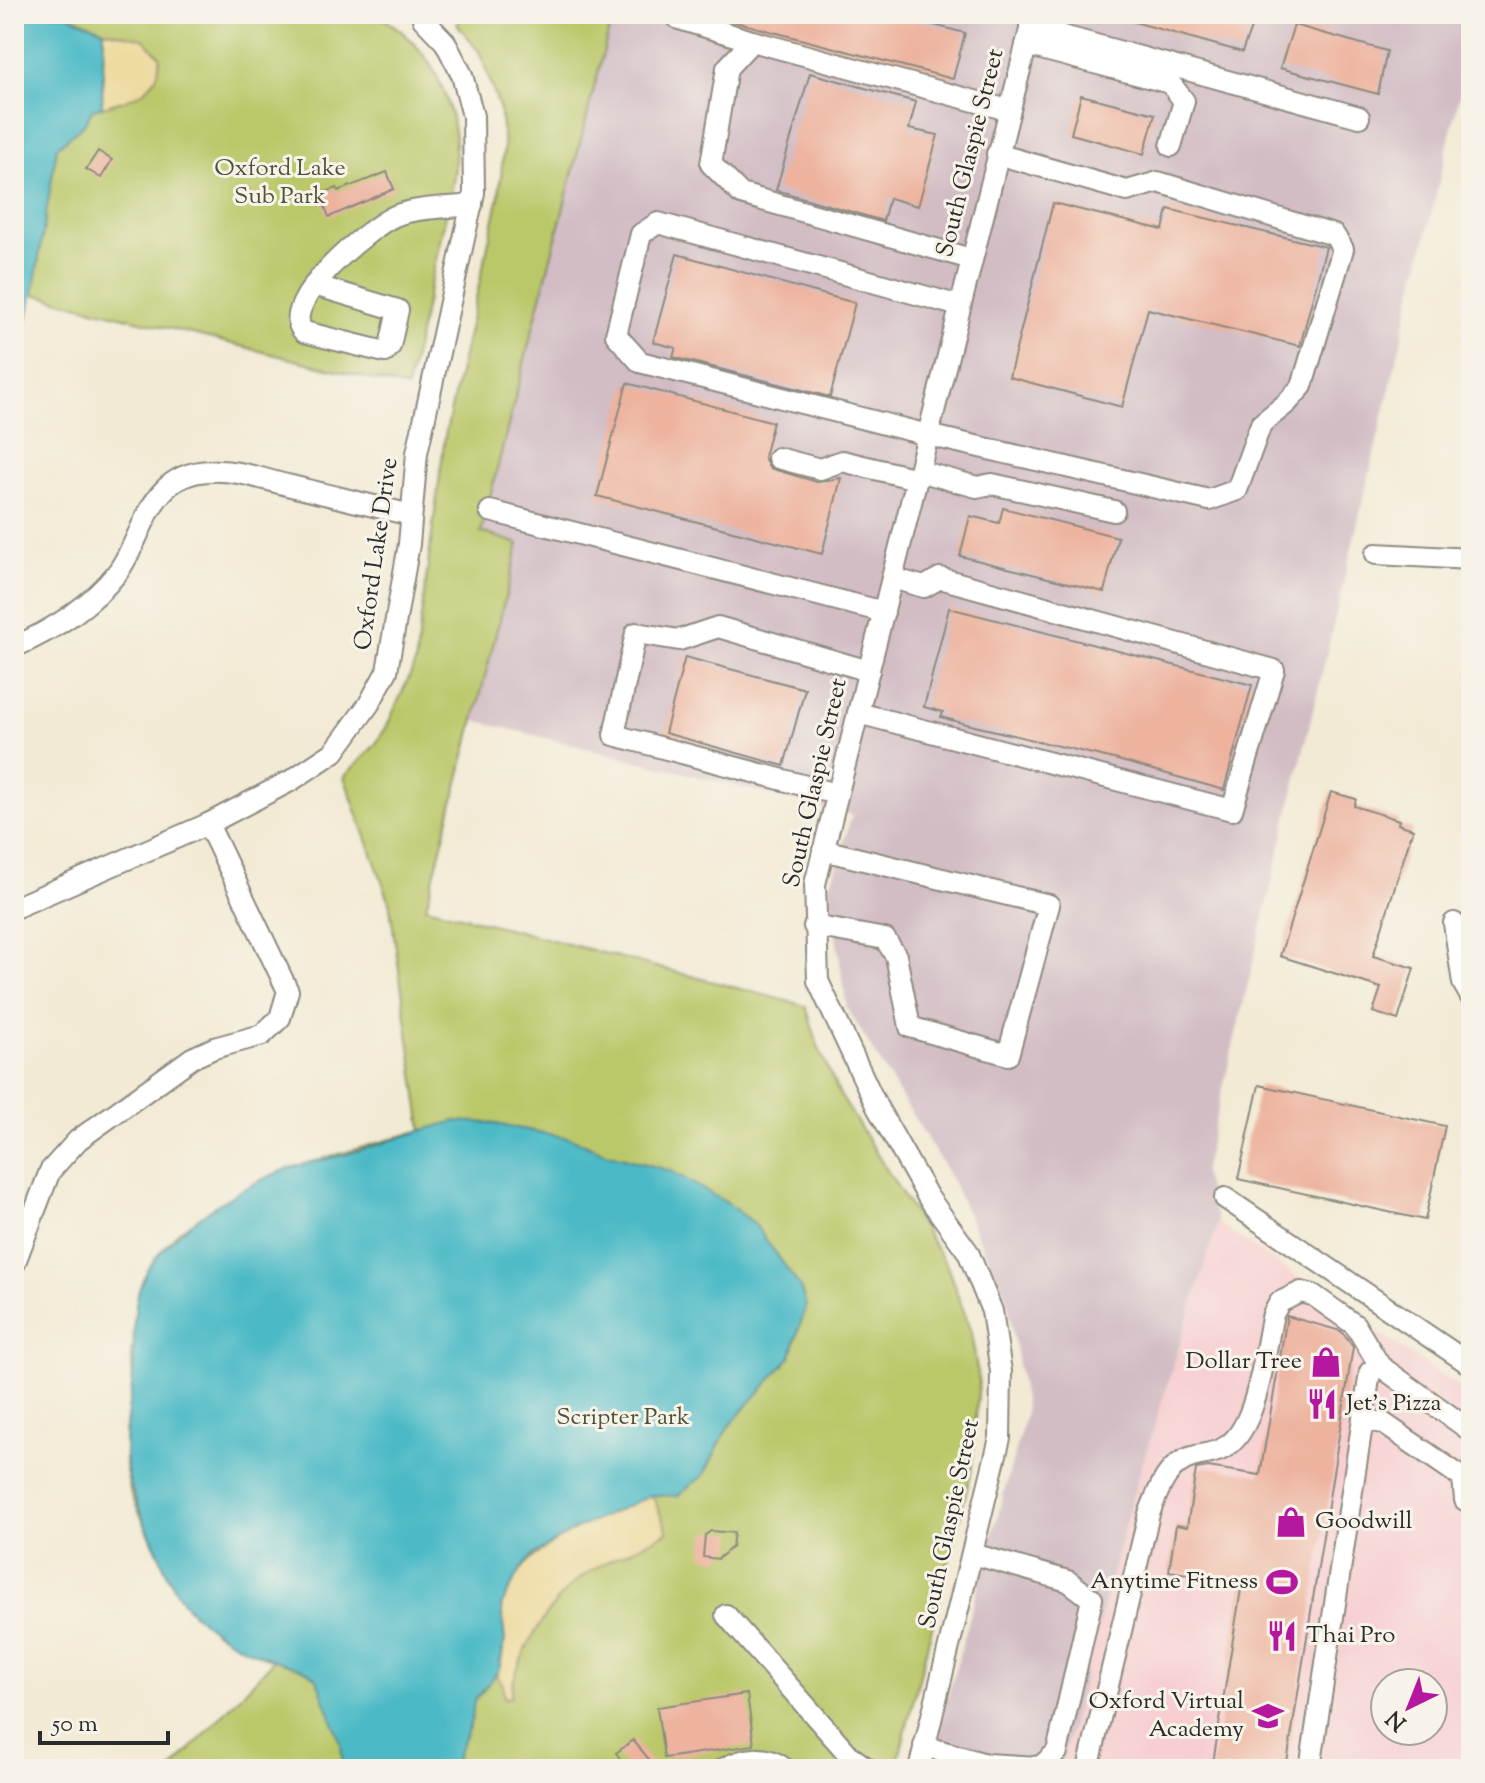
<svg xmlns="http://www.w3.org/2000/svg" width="1485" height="1783" viewBox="0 0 1485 1783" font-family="'Sorts Mill Goudy',serif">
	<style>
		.built { fill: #f7cfd0; fill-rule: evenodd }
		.industrial { fill: #d2bdc5 }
		.green { fill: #bbc86a; stroke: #737a4a; stroke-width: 2 }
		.sand { fill: #eeda9e; stroke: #8c8264; stroke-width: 2 }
		.water { fill: #4cbac6; stroke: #3c7278; stroke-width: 2 }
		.building { fill: #edb39f }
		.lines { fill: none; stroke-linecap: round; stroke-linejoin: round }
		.minor-casing { stroke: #8e8a80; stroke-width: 24 }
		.minor { stroke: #fff; stroke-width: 20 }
		.labels { text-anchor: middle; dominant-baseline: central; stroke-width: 6; stroke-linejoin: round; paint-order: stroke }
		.street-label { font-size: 24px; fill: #2b2b2b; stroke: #f7f3e8 }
		.park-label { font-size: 24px; fill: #4f523b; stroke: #f7f3e8 }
		.poi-label { font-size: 24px; fill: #2b2b2b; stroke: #f7f3e8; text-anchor: end }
	</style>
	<rect width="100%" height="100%" fill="#f7f3e8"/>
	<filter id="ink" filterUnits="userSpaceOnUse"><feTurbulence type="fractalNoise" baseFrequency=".0125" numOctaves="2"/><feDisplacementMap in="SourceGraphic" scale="16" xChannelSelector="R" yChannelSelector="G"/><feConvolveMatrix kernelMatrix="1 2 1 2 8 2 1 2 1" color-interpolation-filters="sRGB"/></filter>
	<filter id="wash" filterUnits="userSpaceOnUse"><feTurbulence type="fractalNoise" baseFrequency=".006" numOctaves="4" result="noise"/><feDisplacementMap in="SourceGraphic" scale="32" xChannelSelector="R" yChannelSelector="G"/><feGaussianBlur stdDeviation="1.8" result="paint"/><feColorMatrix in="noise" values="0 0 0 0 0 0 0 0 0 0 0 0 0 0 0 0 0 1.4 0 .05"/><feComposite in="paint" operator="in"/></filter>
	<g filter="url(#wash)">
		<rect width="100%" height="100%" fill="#f2ead4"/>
		<path class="built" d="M1218,1223l253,172v374h-43l-66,-11 -2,11h-300l77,-288zM1385,1683h48v48h-48z"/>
		<polygon class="industrial" points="613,14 1471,14 1471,47 1203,1172 1218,1223 1137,1481 1060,1769 928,1769 1026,1412 1007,1298 948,1173 847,1008 829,890 852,815 474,720 519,544 481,533"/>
		<g class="green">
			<path d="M65,14h311c61,33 88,102 77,169l-46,205 -374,-94 24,-147 27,-23 9,-15 11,-79z"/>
			<polygon points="466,14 613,14 481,532 519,544 426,907 806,1006 819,1049 840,1095 947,1266 971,1331 979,1382 971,1473 896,1769 172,1769 273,1661 215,1632 190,1609 174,1587 131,1495 125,1467 125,1433 133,1379 131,1351 137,1339 134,1319 140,1287 156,1257 179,1231 262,1180 291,1168 422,1130 389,900 344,777 375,745 387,726 415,664 445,436 499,196 504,146 500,110 480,53 457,24"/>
		</g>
		<g class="sand">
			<path d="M104,30l39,9 17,17c1,36 -29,43 -58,51z"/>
			<path d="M652,1495l16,37c-65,34 -93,34 -134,102 -11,20 -21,40 -23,63l-7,1 -1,-14 -7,-9c13,-23 1,-49 6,-72 14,-54 103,-91 150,-108z"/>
		</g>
		<g class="water">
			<polygon points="14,14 65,14 104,30 102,107 93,109 84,124 57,147 33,294 14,369"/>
			<path d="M457,1121l33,2 80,15 36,15 65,18 56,32 27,20 46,64 6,18 -16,53 -62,69 -24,48 -27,21 -25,-1 -76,34 -43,26 -12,14 -20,37 4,34 -6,30 -25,32 -3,20 -20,47h-108l-2,-25 -25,-67c-14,-11 -29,-12 -45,-18 -30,-11 -60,-27 -82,-50 -15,-17 -23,-39 -32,-59 -29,-65 -40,-83 -26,-157 6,-35 -2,-71 9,-106 16,-51 105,-105 154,-120 17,-6 35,-8 53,-13 37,-10 73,-25 110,-33z"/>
		</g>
		<g id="blocks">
			<g class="building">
				<polygon points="724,14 891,14 965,33 953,79 724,19"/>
				<polygon points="1121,14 1243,14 1255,17 1242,52 1120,18"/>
				<polygon points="1294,25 1387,51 1378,94 1280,68"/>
				<polygon points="810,73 916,102 909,129 938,135 918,206 889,198 883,221 776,190"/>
				<polygon points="1081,95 1155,114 1144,154 1071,134"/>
				<polygon points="98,151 112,160 101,178 86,169"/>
				<polygon points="387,172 394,189 329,217 320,194 337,188 338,191"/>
				<polygon points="1053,203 1163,230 1168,209 1326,247 1300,346 1148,309 1122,407 1009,377"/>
				<polygon points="677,254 855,303 830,397 673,357 676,348 653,342"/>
				<polygon points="627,383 773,422 764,457 769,468 817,482 841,478 822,554 597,496"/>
				<polygon points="1003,508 1118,537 1104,592 960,556 970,516 999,523"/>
				<polygon points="949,608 1252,685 1224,790 1114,759 962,723 941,717 943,712 924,707"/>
				<polygon points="685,657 805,689 784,766 665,733"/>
				<polygon points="1331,792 1356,799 1354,806 1399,820 1398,824 1413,829 1373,956 1414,968 1398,1020 1373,1012 1381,988 1280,956"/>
				<polygon points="1259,1085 1445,1126 1425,1220 1238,1179"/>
				<polygon points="1287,1316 1341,1331 1353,1347 1286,1769 1212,1769 1242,1583 1169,1571 1176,1525 1187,1527 1196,1469 1208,1467 1260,1475"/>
				<polygon points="711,1531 734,1533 732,1547 718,1559 703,1557 705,1535"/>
				<polygon points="747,1694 754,1745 664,1758 657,1707"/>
				<polygon points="633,1740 657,1769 628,1769 616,1753"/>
			</g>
		</g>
	</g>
	<g filter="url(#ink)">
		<use href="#blocks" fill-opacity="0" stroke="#8e8a80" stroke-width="2"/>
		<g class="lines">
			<defs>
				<g id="minor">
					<polyline points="673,14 679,19 752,41"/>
					<polyline points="1030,27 1359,117"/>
					<polyline points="1026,45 1170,83 1184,101 1171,146"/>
					<polyline points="971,259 741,194 711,164 727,68 752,41 1008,110"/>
					<path d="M314,285l84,25 -8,36 -5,6 -81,-20c-29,-27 67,-107 93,-117 23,-8 50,-7 75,-10"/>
					<polyline points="960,306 658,223 641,234 616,335 640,362 928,435 1209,500 1237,490 1261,424 1287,403 1302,386 1343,249 1334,235 1158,182 1127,191 997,154"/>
					<polyline points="778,458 820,469 842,461 917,479"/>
					<polyline points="919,471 977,487 992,484 1114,511"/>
					<polyline points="490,511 884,612"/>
					<polyline points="1376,554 1471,559"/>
					<path d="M14,647c39,-17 76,-40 103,-74 29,-39 30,-99 92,-102 26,-2 53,8 78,14 41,10 83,20 124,30"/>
					<polyline points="858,713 1232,810 1274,670 940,578 924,587 892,578"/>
					<polyline points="836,794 614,735 636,633 679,640 718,627 869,671"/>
					<polyline points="14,908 208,824 292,780 334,752 369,704 387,671 409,544 417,453 474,193 473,116 462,75 445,42 423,19 428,14"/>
					<polyline points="1454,923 1463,983 1471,997"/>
					<polyline points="814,926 885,939 896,956 910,1027 1008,1055 1049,905 823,850"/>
					<polyline points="1225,1198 1471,1365"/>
					<polyline points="14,1265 50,1171 78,1140 192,1058 214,1048 262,1035 280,1018 288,991 208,824"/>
					<polyline points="1363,1420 1383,1423 1463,1478 1465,1500"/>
					<polyline points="726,1615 850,1756 868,1769"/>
					<polyline points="924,1746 986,1764 1040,1767 1057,1752 1092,1599 1068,1581 973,1554"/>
					<path d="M723,1769c20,-12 43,-15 62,0"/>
					<polyline points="919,1769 1000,1438 1001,1372 992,1311 968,1252 928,1197 877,1107 818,981 815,884 1034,14"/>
					<path d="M1088,1769l61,-255c9,-23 17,-49 43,-57 11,-3 26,-4 35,-11 31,-20 38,-98 46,-132l7,-12 21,-10 12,3 42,30 25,41 91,65"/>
					<polyline points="1310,1769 1370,1372 1380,1366"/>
				</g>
			</defs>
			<use href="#minor" class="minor-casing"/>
			<use href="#minor" class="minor"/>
		</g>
	</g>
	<defs>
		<symbol id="shop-bare" viewBox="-9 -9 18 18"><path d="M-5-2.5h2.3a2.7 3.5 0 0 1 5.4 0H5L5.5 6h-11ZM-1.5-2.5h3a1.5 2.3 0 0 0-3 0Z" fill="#b5179e" stroke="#f7f3e8" stroke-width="2.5" paint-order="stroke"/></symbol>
		<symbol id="restaurant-bare" viewBox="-9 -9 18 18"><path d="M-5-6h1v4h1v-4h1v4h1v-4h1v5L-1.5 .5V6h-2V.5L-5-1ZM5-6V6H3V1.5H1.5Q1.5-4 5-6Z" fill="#b5179e" stroke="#f7f3e8" stroke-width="2.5" paint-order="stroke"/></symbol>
		<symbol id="stadium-bare" viewBox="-9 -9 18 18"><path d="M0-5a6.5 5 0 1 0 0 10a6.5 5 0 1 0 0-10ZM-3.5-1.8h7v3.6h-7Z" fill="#b5179e" stroke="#f7f3e8" stroke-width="2.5" paint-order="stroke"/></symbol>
		<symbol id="school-bare" viewBox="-9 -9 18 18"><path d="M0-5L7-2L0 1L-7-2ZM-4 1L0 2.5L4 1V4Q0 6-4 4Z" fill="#b5179e" stroke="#f7f3e8" stroke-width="2.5" paint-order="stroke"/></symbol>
	</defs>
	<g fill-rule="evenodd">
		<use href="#shop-bare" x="1304" y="1340" width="44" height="44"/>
		<use href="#restaurant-bare" x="1300" y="1382" width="44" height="44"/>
		<use href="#shop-bare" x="1269" y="1500" width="44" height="44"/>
		<use href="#stadium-bare" x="1260" y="1560" width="44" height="44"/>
		<use href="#restaurant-bare" x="1260" y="1614" width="44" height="44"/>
		<use href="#school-bare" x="1246" y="1694" width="44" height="44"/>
	</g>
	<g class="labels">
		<g class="street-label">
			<text transform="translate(971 153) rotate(-76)">South Glaspie Street</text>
			<text transform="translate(377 554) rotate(-82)">Oxford Lake Drive</text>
			<text transform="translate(816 783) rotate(-77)">South Glaspie Street</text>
			<text transform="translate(950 1524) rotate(-78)">South Glaspie Street</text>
		</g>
		<g class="park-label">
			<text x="280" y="169">Oxford Lake<tspan x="280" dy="28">Sub Park</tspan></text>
			<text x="623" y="1418">Scripter Park</text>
		</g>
		<g class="poi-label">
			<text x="1302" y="1362">Dollar Tree</text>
			<text x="1346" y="1404" text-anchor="start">Jet's Pizza</text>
			<text x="1315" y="1522" text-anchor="start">Goodwill</text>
			<text x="1258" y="1582">Anytime Fitness</text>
			<text x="1306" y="1636" text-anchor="start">Thai Pro</text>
			<text x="1244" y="1702">Oxford Virtual<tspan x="1244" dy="28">Academy</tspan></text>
		</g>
	</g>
	<rect width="1485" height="1783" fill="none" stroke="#f7f3e8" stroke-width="48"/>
	<g transform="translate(1409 1707) rotate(223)"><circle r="38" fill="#f7f3e8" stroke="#a5a39c" stroke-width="2"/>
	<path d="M0-6L14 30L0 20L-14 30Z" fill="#b5179e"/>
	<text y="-12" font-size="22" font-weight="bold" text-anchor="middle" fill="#2b2b2b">N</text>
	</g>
	<path d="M40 1731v12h128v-12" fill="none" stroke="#2b2b2b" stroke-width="4"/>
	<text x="52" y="1731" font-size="24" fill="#2b2b2b" stroke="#f7f3e8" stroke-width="6" paint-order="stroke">50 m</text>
</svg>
